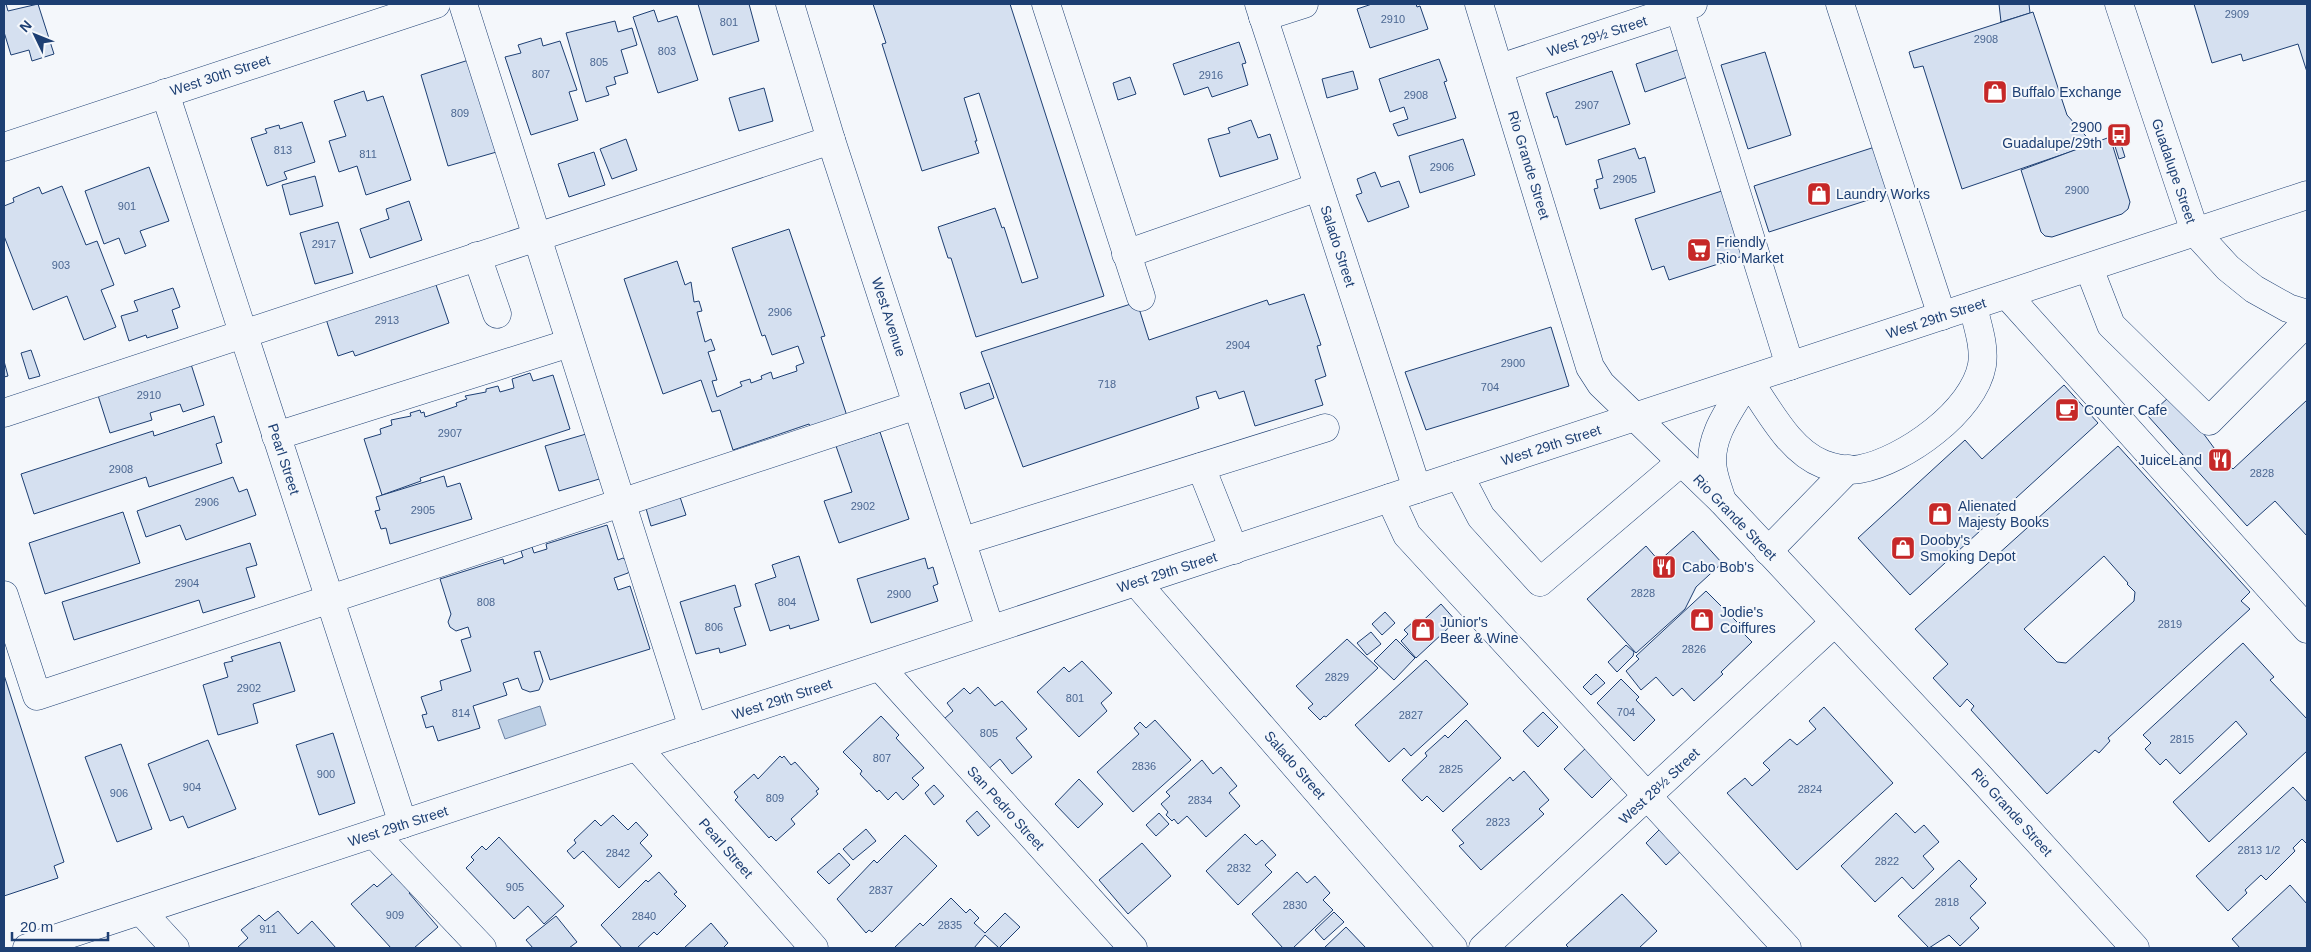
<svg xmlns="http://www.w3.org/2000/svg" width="2311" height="952" viewBox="0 0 2311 952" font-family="Helvetica,sans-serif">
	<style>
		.water { fill: #bed0e5; stroke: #687fa3 }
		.building { fill: #d5e0f0; stroke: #1d3f73; fill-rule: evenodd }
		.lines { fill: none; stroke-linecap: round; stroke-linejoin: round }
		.minor-casing { stroke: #1d3f73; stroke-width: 29 }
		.major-casing { stroke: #1d3f73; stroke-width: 29 }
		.minor { stroke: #f4f7fb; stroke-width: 28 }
		.major { stroke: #f4f7fb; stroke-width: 28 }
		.labels { text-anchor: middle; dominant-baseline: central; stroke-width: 4; stroke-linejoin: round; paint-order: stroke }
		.number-label { font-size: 11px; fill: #4b6792 }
		.street-label { font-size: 14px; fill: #1d3f73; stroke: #f4f7fb }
		.poi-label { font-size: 14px; fill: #1d3f73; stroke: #f4f7fb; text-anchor: start }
	</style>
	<rect width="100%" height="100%" fill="#f4f7fb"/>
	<polygon class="water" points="540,706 546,725 505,739 498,720"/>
	<g class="building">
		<polygon points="4,4 6,4 8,11 38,4 54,54 32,61 29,50 11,55 4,32"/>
		<polygon points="698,4 749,4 759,41 713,55"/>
		<polygon points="873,4 1010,4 1104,296 976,337 951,258 948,258 938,227 995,208 1002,228 1004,227 1022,283 1038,278 979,93 964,98 977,141 975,141 979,153 922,171 882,44 886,43"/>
		<polygon points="1372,4 1416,4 1417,7 1420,6 1428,29 1370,48 1357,9"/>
		<polygon points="1999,4 2029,4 2030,13 2001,22"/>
		<polygon points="2194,4 2307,4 2307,72 2298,44 2243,61 2241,54 2212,63"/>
		<polygon points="654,10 658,22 677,16 698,80 658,93 633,17"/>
		<polygon points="2033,12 2067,115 2093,144 1962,189 1923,66 1914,68 1909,52"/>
		<polygon points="615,21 618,32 632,28 637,45 621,50 628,73 614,77 616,84 606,87 609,95 586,102 566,33"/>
		<polygon points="541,38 543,46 560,41 577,90 569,92 578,120 531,135 505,57 521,53 518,45"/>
		<polygon points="1239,42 1246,63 1242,64 1248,85 1212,97 1208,87 1184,95 1173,64"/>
		<polygon points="1680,49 1690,76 1645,92 1636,64"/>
		<polygon points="1765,52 1791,135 1748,149 1721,65"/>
		<polygon points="472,59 500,151 448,166 421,75"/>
		<polygon points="1439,59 1447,81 1444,82 1456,118 1398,136 1393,124 1408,119 1404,107 1390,112 1379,79"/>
		<polygon points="1353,71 1358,89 1327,98 1322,79"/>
		<polygon points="1612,71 1630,124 1566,145 1557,116 1554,118 1546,93"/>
		<polygon points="1130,77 1136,94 1118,100 1113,83"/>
		<polygon points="764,88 773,121 739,131 729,98"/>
		<polygon points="364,91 367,101 383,96 411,180 366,195 357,166 339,172 329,141 346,136 334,101"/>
		<polygon points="1251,120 1258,138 1270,134 1278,159 1220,177 1208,139 1230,133 1228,128"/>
		<polygon points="302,122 315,162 284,172 287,179 267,186 251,138 267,133 265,129 279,125 280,129"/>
		<polygon points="2110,137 2130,202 2128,209 2122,214 2052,237 2045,236 2041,232 2021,170"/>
		<polygon points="626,139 637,170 612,179 600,149"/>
		<polygon points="1463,139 1475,175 1420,193 1409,156"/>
		<polygon points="2120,141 2125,157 2119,159 2114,143"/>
		<polygon points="1881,145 1896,191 1769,232 1754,186"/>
		<polygon points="1635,148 1639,159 1645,157 1655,192 1600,209 1594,189 1598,188 1596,180 1603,178 1598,160"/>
		<polygon points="594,152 605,185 569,197 558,164"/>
		<polygon points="149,167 169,221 140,231 146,246 125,254 119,238 104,244 85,191"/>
		<polygon points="1375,172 1381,187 1399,181 1409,207 1368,222 1356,195 1362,193 1357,179"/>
		<polygon points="315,176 323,206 290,215 282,185"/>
		<polygon points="62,186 86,245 97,241 114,285 101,290 116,327 84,340 67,296 33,310 4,236 4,206 14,202 13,198 39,187 42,194"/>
		<polygon points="1731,188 1752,253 1669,280 1664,266 1652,270 1635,219"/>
		<polygon points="409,201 422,240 370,258 360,229 389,219 386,209"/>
		<polygon points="338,222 353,273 315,284 300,233"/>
		<polygon points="789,229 825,336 821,337 847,416 811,428 809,424 733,450 720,410 712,412 701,380 663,394 624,279 677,261 685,285 691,282 694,302 699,301 702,311 697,312 705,342 711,339 715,350 708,352 717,380 712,381 717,397 742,386 740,382 750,379 751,383 762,379 761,376 771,372 773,379 797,371 796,366 804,363 798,346 772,355 765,335 762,336 732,248"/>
		<polygon points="434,279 449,323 355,356 353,351 338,356 325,316"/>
		<polygon points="173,288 180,307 172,310 178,328 147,338 146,335 129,341 121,316 138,311 134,301"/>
		<polygon points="1304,294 1321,345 1317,346 1326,376 1315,380 1323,405 1255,426 1244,391 1219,399 1216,391 1196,397 1199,408 1023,467 981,352 1137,302 1149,340 1267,300 1269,305"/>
		<polygon points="1551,327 1569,386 1426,430 1405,372"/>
		<polygon points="31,350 40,376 29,379 21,353"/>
		<polygon points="4,361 8,376 4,377"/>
		<polygon points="190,361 204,405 183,412 180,404 150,413 152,420 110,433 95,386"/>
		<polygon points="530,373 533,381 553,375 570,429 420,478 421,481 382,495 364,439 381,434 380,429 392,425 391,420 411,416 410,413 420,410 421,413 424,412 425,417 457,406 456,403 467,399 465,396 486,392 486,389 498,386 500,392 514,388 512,379"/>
		<polygon points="989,383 994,398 965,409 960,393"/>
		<polygon points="2064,385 2098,423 1910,595 1858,538 1965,440 1982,459"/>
		<polygon points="2168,398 2189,421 2192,418 2217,452 2220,449 2231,460 2227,463 2233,469 2307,400 2307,536 2275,501 2247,526 2148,416"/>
		<polygon points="214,416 222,442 216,444 222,463 149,487 146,477 34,514 21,474 153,431 154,436"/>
		<polygon points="593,432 606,477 559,491 545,446"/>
		<polygon points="880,432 909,519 839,543 824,501 852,492 836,446"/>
		<path d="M2118,446l132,146 -9,9 9,8 -142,129 2,3 -11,12 -4,-3 -48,44 -76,-84 3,-4 -7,-7 -7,8 -27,-29 15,-14 -33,-35zM2104,556l24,27 -1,1 8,8 -1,9 -68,62 -9,-1 -33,-33z"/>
		<polygon points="444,476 447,487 460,483 472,519 390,544 386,528 381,529 375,511 380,510 376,497"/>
		<polygon points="233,477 239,492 247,489 256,515 186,540 180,525 146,537 137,511"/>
		<polygon points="679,494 686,515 651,526 645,505"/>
		<polygon points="123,512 140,563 45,594 29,543"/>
		<polygon points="607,525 618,560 623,558 629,563 631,567 628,573 614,578 618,590 630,586 650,649 550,680 540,651 534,652 543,681 539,690 530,692 522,689 518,678 503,683 507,695 473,706 480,728 438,741 433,726 426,728 422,715 427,714 421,697 442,690 440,681 471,671 461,640 471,637 468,627 456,631 450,627 448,622 451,614 440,579 503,559 504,564 523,557 521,551 532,547 534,553 547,549 546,544"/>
		<polygon points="1693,531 1722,563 1696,587 1685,609 1636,653 1587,599 1646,546 1659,561"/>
		<polygon points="250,543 257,565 246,568 255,597 203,613 199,600 74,640 62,602"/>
		<polygon points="799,556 819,620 790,629 789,625 770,631 755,584 776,577 772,565"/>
		<polygon points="925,558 928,569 933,567 938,584 933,586 938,601 871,623 857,579"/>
		<polygon points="735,585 741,606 734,608 746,645 720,653 719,648 696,654 680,602"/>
		<polygon points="1706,591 1740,625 1737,627 1752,642 1721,672 1723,674 1694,701 1682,688 1673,696 1656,677 1641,690 1626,671 1639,659 1636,656"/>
		<polygon points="1441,604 1456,621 1416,658 1401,641 1408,634 1404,630 1413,622 1417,626"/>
		<polygon points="1385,612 1395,623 1382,635 1372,624"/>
		<polygon points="1371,632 1381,644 1367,655 1357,643"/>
		<polygon points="1347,639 1378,668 1326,717 1324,716 1320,720 1308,708 1313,704 1296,686"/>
		<polygon points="1396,639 1415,658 1394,680 1374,661"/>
		<polygon points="280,642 295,691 253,704 258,723 218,735 203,685 228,677 224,663 233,661 231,657"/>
		<polygon points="2243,643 2274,677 2270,680 2307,719 2307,751 2209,842 2173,802 2247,734 2236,721 2180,774 2166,759 2160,765 2145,749 2151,743 2143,735"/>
		<polygon points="1626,645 1634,652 1633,656 1617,672 1608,662"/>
		<polygon points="1426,660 1468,704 1411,756 1404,748 1389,762 1355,725"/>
		<polygon points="1082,661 1112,693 1101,703 1107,711 1079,737 1037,692 1064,667 1069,672"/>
		<polygon points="1596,674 1605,683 1591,695 1583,687"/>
		<polygon points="4,675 64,862 54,866 58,878 4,896"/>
		<polygon points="1621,679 1639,697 1636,700 1655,720 1634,741 1597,703"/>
		<polygon points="978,687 995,706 1002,701 1027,729 1016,738 1032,757 1012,774 1000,759 986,771 944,719 953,711 947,703 964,688 970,694"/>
		<polygon points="1824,707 1893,783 1797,870 1727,793 1745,778 1752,786 1770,770 1763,763 1790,739 1797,745 1816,729 1809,721"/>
		<polygon points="1543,712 1558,727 1538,747 1523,731"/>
		<polygon points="881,716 899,735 896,738 924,768 912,778 919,785 903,800 896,792 888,800 879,790 877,792 860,774 862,771 843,752"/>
		<polygon points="1155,720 1191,760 1133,812 1097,772 1139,734 1134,728 1140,722 1146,728"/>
		<polygon points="1466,720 1501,758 1443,812 1427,796 1422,801 1402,780 1427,756 1425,753 1445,735 1448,738"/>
		<polygon points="333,733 355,803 319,815 296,745"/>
		<polygon points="208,740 236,809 188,828 183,816 170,821 148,764"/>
		<polygon points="121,744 152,829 117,842 85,757"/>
		<polygon points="1587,747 1615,775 1592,798 1564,769"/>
		<polygon points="780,756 782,758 784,756 791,765 795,762 819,789 816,791 818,794 791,819 795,824 776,841 771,836 769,838 735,800 738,797 734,792 754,774 758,779"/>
		<polygon points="1202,760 1213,774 1221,767 1237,786 1229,793 1240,806 1206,837 1187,816 1178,824 1174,819 1172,821 1166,815 1168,812 1161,804 1170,796 1166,792"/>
		<polygon points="1524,771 1549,800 1539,809 1544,814 1481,870 1459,846 1464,843 1452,830 1510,777 1513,781"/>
		<polygon points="1079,779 1103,804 1078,828 1055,804"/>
		<polygon points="934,785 944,796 934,805 925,793"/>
		<polygon points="2293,787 2307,802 2307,842 2306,843 2302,839 2293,848 2295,851 2266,880 2261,875 2245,890 2247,893 2228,911 2196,876"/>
		<polygon points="977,811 990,826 978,836 966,821"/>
		<polygon points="1159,813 1169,824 1156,836 1146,825"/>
		<polygon points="1896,813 1915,833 1924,825 1939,842 1923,856 1934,869 1913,889 1902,877 1875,902 1841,866"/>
		<polygon points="613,815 628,830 636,822 648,835 640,843 652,856 619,888 583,851 574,859 567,851 576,843 574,840 595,820 601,826"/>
		<polygon points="1662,827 1683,849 1666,865 1646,843"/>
		<polygon points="866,829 876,841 853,860 843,849"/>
		<polygon points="1245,834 1256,845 1262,840 1276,855 1265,865 1272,872 1238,905 1206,871"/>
		<polygon points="905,835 937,866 872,932 869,930 866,933 837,899 874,860 877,863"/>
		<polygon points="499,837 564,906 544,924 528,906 514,919 466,868 474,860 471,857 482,846 486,850"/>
		<polygon points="1142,843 1171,876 1128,914 1099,880"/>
		<polygon points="839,853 850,865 829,884 817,872"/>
		<polygon points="1959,860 1977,879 1970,886 1986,903 1970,918 1979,928 1960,946 1949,935 1929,948 1898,916"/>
		<polygon points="398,869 414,888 409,893 438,927 414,948 391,948 351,904 374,884 377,887"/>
		<polygon points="659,872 677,892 674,894 686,906 657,935 654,932 637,948 622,948 601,925 646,880 648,882"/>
		<polygon points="1297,872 1307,883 1315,876 1330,893 1323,900 1333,910 1293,948 1283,948 1252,914"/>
		<polygon points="2290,885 2307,904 2307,948 2240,948 2232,939"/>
		<polygon points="1622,894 1657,931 1639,948 1569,948 1566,945"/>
		<polygon points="951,898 966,913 970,909 979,918 974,923 985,933 1005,913 1020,927 999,948 985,935 974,948 894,948 920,923 923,926"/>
		<polygon points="278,911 298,934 312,921 336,948 239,948 238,947 248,938 241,930 259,915 265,921"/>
		<polygon points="1334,912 1344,922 1324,940 1315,930"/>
		<polygon points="556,916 577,942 569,948 533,948 526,940"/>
		<polygon points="711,923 728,943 723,948 684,948"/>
		<polygon points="1346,927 1366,948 1324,948"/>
	</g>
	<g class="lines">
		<defs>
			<g id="minor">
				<polyline points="463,4 693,728"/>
				<polyline points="790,4 831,140 990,629"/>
				<polyline points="1046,4 1141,297"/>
				<polyline points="1259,4 1417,489"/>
				<polyline points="1479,4 1590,367 1601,384 1722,501 1977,774 2135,948"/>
				<polyline points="1840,4 1942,316"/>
				<polyline points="1679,8 1790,366"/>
				<polyline points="1263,17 1304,4"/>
				<polyline points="1500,68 1693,4"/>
				<polyline points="165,93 403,824"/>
				<polyline points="4,147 436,4"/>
				<polyline points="1126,254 1318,187"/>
				<polyline points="477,256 497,314"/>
				<polyline points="2089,268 2111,325 2209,421 2307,322"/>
				<polyline points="2007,295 2307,629"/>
				<polyline points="4,413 831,140"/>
				<polyline points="276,436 570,343"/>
				<polyline points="1201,467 1234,550"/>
				<polyline points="1459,475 1481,517 1540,582 1681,462"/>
				<polyline points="1390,498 1407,535 1787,948"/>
				<path d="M1722,501c-3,-10 -7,-20 -9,-31 -6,-33 19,-63 35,-90 20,28 41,71 75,84 11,4 25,7 37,5 44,-8 114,-58 122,-104 3,-20 -5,-40 -9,-59"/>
				<polyline points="963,541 1325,428"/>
				<polyline points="1768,551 1848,469"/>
				<polyline points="1136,582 1453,948"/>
				<polyline points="4,595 37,696 917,405"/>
				<polyline points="880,667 1133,948"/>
				<polyline points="637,747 814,948"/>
				<polyline points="374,834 482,948"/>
				<polyline points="141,911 175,948"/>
				<polyline points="27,948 2307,195"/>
				<polyline points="1483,948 1834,623"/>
			</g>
			<polyline id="major" points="2119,4 2195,232 2228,268 2254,289 2288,308 2307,314"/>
		</defs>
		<use href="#minor" class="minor-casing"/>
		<use href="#major" class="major-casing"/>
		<use href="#minor" class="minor"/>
		<use href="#major" class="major"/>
	</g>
	<defs>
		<symbol id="shop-square" viewBox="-11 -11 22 22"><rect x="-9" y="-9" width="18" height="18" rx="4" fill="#c62828" stroke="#f4f7fb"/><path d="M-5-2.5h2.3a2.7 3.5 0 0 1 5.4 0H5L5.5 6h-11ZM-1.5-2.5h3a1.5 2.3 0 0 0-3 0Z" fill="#fff"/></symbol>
		<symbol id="bus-square" viewBox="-11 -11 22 22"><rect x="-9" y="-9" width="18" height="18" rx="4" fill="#c62828" stroke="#f4f7fb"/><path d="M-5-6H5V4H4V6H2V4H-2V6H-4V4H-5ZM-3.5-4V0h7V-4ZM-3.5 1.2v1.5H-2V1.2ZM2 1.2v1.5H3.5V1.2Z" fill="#fff"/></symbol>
		<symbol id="supermarket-square" viewBox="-11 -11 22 22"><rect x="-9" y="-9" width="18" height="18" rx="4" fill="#c62828" stroke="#f4f7fb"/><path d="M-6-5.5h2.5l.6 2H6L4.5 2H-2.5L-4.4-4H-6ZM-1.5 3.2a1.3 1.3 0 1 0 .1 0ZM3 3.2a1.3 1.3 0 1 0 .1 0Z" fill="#fff"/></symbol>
		<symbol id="cafe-square" viewBox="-11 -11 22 22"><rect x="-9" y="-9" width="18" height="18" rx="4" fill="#c62828" stroke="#f4f7fb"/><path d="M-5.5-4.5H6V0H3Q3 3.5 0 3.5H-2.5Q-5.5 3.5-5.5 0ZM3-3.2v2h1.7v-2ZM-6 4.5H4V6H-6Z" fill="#fff"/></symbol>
		<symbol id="restaurant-square" viewBox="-11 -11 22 22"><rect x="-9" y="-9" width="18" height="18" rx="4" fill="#c62828" stroke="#f4f7fb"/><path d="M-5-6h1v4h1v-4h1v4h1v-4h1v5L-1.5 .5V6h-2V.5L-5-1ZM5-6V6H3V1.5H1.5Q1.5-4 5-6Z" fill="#fff"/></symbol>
	</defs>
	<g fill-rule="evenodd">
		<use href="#shop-square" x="1981" y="78" width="28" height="28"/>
		<use href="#bus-square" x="2105" y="121" width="28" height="28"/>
		<use href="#shop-square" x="1805" y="180" width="28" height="28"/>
		<use href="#supermarket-square" x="1685" y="236" width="28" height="28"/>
		<use href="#cafe-square" x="2053" y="396" width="28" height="28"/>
		<use href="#restaurant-square" x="2206" y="446" width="28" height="28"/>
		<use href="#shop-square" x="1926" y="500" width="28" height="28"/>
		<use href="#shop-square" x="1889" y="534" width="28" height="28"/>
		<use href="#restaurant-square" x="1650" y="553" width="28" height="28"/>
		<use href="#shop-square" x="1688" y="606" width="28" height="28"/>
		<use href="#shop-square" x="1409" y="616" width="28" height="28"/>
	</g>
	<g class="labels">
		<g class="number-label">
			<text x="2237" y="14">2909</text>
			<text x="1393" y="19">2910</text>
			<text x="729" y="22">801</text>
			<text x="1986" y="39">2908</text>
			<text x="667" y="51">803</text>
			<text x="599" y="62">805</text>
			<text x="541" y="74">807</text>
			<text x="1211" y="75">2916</text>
			<text x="1416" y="95">2908</text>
			<text x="1587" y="105">2907</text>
			<text x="460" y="113">809</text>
			<text x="283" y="150">813</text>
			<text x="368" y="154">811</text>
			<text x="1442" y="167">2906</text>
			<text x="1625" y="179">2905</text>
			<text x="2077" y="190">2900</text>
			<text x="127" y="206">901</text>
			<text x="324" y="244">2917</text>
			<text x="61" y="265">903</text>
			<text x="780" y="312">2906</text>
			<text x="387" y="320">2913</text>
			<text x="1238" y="345">2904</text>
			<text x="1513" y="363">2900</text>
			<text x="1107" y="384">718</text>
			<text x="1490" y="387">704</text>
			<text x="149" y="395">2910</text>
			<text x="450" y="433">2907</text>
			<text x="121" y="469">2908</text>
			<text x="2262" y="473">2828</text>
			<text x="207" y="502">2906</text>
			<text x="863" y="506">2902</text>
			<text x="423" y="510">2905</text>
			<text x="187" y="583">2904</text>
			<text x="1643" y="593">2828</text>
			<text x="899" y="594">2900</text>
			<text x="486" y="602">808</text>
			<text x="787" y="602">804</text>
			<text x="2170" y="624">2819</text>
			<text x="714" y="627">806</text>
			<text x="1694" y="649">2826</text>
			<text x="1337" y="677">2829</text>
			<text x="249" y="688">2902</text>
			<text x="1075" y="698">801</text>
			<text x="1626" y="712">704</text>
			<text x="461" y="713">814</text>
			<text x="1411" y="715">2827</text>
			<text x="989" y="733">805</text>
			<text x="2182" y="739">2815</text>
			<text x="882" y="758">807</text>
			<text x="1144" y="766">2836</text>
			<text x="1451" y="769">2825</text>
			<text x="326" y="774">900</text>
			<text x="192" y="787">904</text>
			<text x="1810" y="789">2824</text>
			<text x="119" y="793">906</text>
			<text x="775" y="798">809</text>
			<text x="1200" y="800">2834</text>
			<text x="1498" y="822">2823</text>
			<text x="2259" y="850">2813 1/2</text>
			<text x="618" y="853">2842</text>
			<text x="1887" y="861">2822</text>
			<text x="1239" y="868">2832</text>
			<text x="515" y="887">905</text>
			<text x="881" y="890">2837</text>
			<text x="1947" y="902">2818</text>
			<text x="1295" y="905">2830</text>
			<text x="395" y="915">909</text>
			<text x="644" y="916">2840</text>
			<text x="950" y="925">2835</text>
			<text x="268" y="929">911</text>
		</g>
		<g class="street-label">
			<text transform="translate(1597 36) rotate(-18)">West 29½ Street</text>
			<text transform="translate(220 75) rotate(-18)">West 30th Street</text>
			<text transform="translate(1529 165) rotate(73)">Rio Grande Street</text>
			<text transform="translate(2174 171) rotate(71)">Guadalupe Street</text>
			<text transform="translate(1338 246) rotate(72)">Salado Street</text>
			<text transform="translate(889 317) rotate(72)">West Avenue</text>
			<text transform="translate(1936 318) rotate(-18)">West 29th Street</text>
			<text transform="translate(1551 445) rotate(-18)">West 29th Street</text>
			<text transform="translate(284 459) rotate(72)">Pearl Street</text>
			<text transform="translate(1735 517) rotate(46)">Rio Grande Street</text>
			<text transform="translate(1167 572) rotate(-18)">West 29th Street</text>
			<text transform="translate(782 699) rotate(-18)">West 29th Street</text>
			<text transform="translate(1295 765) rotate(49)">Salado Street</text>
			<text transform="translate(1659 786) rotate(-43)">West 28½ Street</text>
			<text transform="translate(1006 808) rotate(48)">San Pedro Street</text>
			<text transform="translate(2012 812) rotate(48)">Rio Grande Street</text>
			<text transform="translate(398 826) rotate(-18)">West 29th Street</text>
			<text transform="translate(726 848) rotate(49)">Pearl Street</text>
		</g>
		<g class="poi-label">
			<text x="2012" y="92">Buffalo Exchange</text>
			<text x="2102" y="127" text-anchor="end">2900<tspan x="2102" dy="16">Guadalupe/29th</tspan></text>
			<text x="1836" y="194">Laundry Works</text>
			<text x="1716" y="242">Friendly<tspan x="1716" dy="16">Rio Market</tspan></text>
			<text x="2084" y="410">Counter Cafe</text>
			<text x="2202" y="460" text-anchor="end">JuiceLand</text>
			<text x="1958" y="506">Alienated<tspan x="1958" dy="16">Majesty Books</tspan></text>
			<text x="1920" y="540">Dooby's<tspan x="1920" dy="16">Smoking Depot</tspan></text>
			<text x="1682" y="567">Cabo Bob's</text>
			<text x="1720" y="612">Jodie's<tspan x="1720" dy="16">Coiffures</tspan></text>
			<text x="1440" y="622">Junior's<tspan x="1440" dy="16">Beer &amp; Wine</tspan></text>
		</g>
	</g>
	<rect width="2311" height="952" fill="none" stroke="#1d3f73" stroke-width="10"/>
	<g transform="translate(35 35) rotate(313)" stroke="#f4f7fb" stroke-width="4" paint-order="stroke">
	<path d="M0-4L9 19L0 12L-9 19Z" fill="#1d3f73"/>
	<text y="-8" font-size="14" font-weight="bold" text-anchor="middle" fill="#1d3f73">N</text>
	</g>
	<path d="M12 932v8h96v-8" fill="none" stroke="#1d3f73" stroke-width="2.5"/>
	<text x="20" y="932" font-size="15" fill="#1d3f73" stroke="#f4f7fb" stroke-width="4" paint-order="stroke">20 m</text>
</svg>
